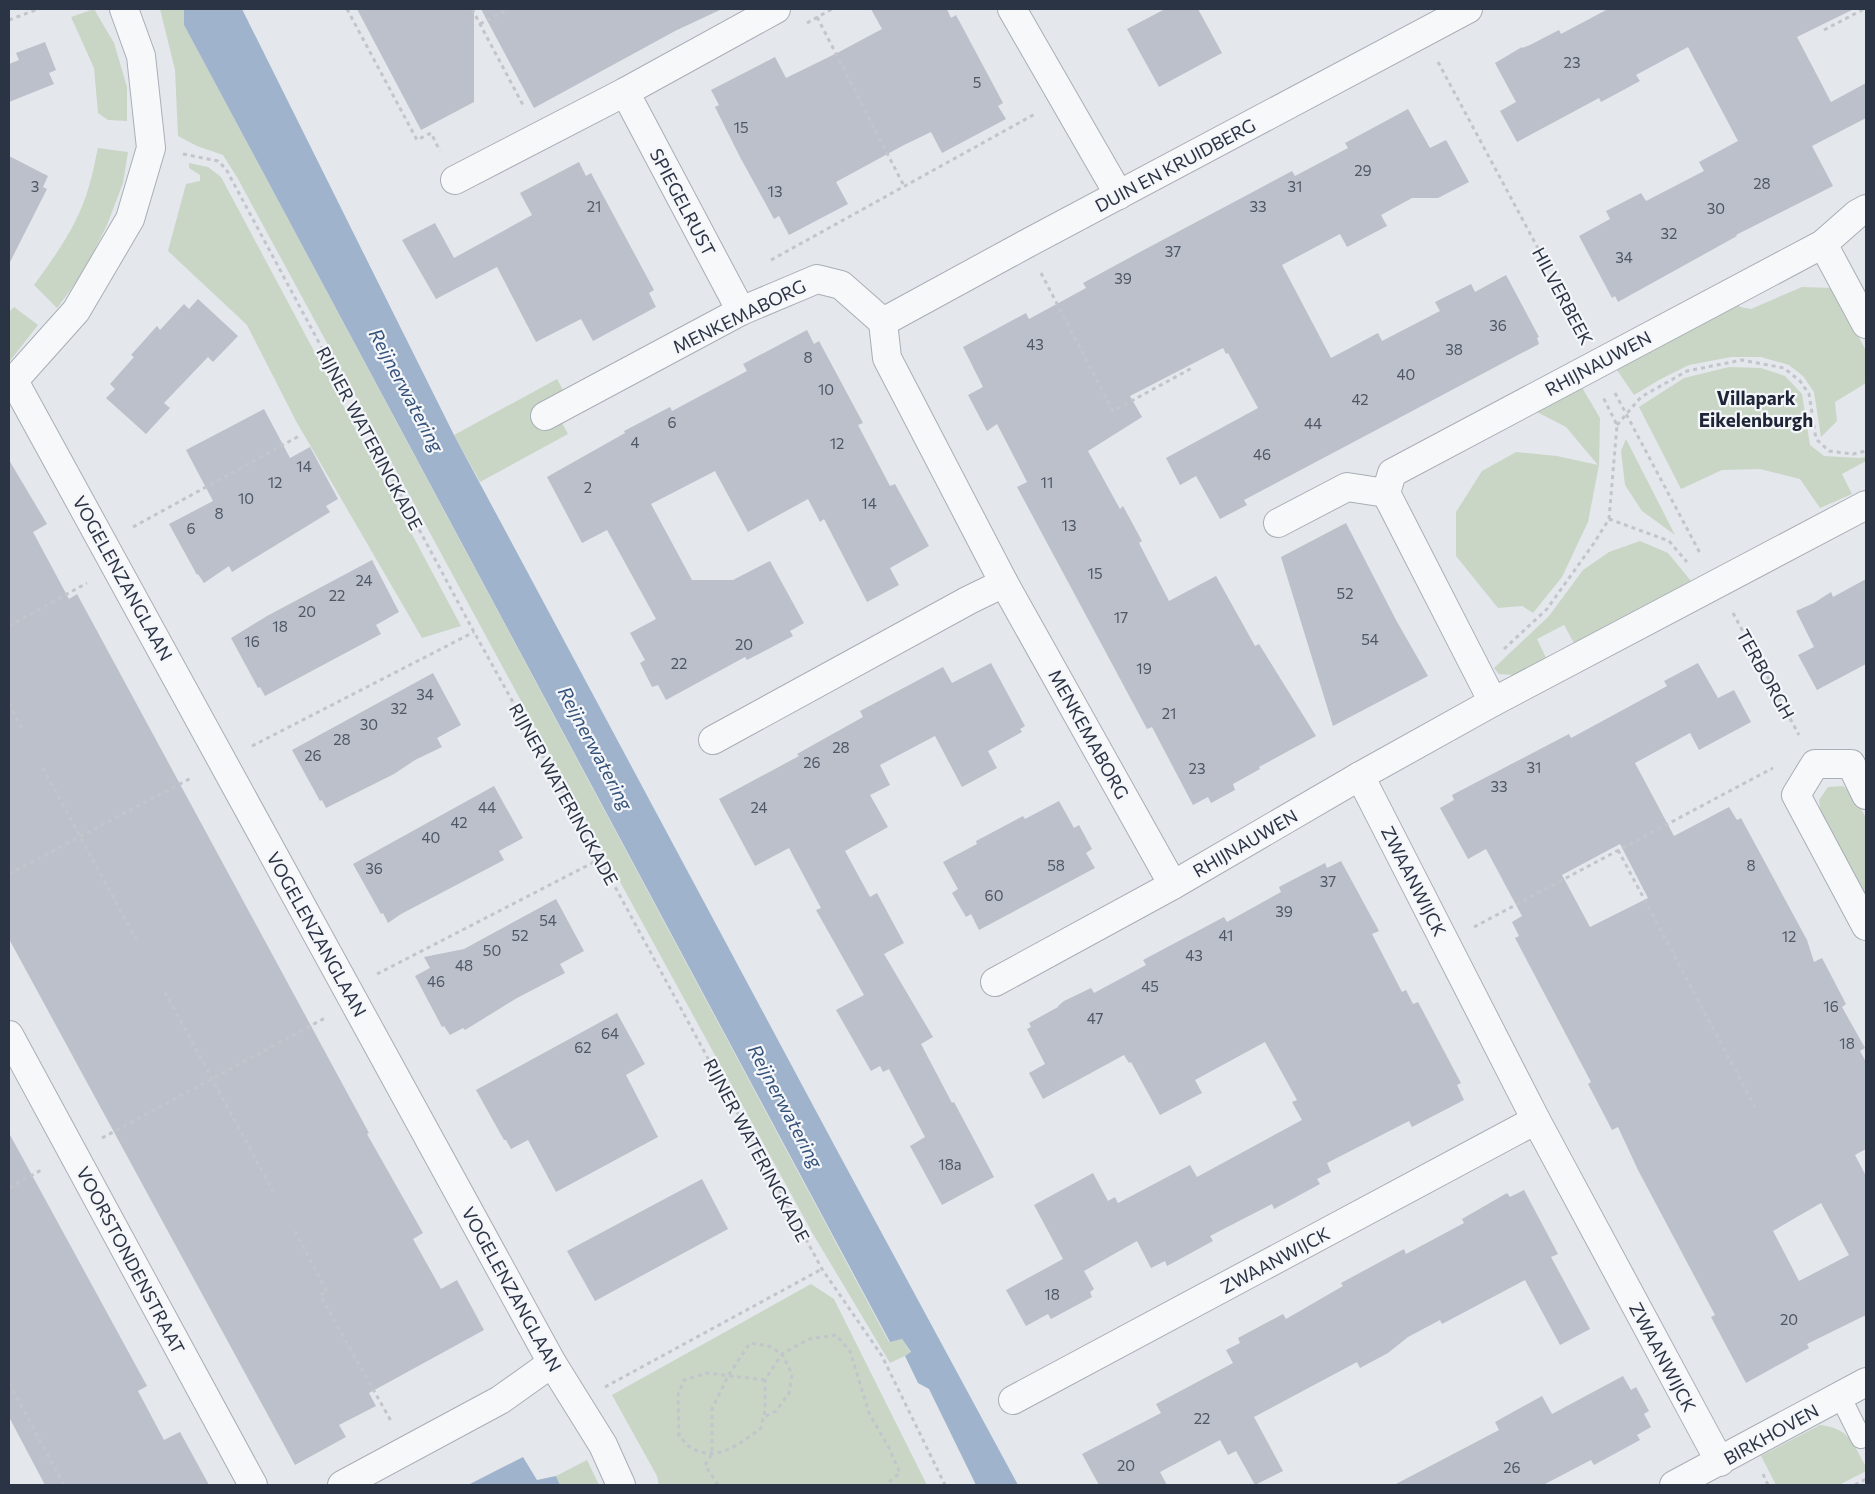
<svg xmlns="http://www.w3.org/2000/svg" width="1875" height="1494" viewBox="0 0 1875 1494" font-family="Commissioner,sans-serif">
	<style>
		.green { fill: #c9d6c5 }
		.water { fill: #9fb4cc }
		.building { fill: #bbc0ca; fill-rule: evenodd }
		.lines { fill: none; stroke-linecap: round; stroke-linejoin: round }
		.service-casing { stroke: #a9aeb7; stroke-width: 22 }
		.minor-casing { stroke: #a9aeb7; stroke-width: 30 }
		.path { stroke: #c2c5cb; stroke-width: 3; stroke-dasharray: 4 4; stroke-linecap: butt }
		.service { stroke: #f7f8fa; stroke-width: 20 }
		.minor { stroke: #f7f8fa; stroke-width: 28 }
		.labels { text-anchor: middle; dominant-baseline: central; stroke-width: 4.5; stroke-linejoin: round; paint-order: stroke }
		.number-label { font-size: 15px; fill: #4f5766 }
		.street-label { font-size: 18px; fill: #2b3445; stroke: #f4f6f9 }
		.water-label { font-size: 19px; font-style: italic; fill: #34527a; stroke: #f4f6f9 }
		.neighbourhood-label { font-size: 19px; font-weight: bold; fill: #1d2536; stroke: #f4f6f9 }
	</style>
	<rect width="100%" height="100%" fill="#e4e7ec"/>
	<g class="green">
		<polygon points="94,9 114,43 127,87 127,121 108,120 98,113 94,68 71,17"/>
		<polygon points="160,9 184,9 184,25 889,1342 902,1339 911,1353 890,1363 813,1234 545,745 238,179 223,155 197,146 178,136 175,70"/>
		<path d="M98,148l30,4 -5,31 -16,42 -24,48 -26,35 -23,-23c22,-30 45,-62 55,-99 4,-12 6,-26 9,-38z"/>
		<polygon points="189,163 208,167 221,177 461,626 422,638 296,421 247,325 168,251 186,184 200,181 200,175 189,168"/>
		<polygon points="1802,287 1833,288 1866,351 1866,383 1835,402 1837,421 1821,437 1814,392 1803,376 1789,365 1761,357 1731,357 1689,365 1659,380 1634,395 1617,370 1737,301 1740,307 1751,309"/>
		<polygon points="14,307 38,325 9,362 9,312"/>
		<polygon points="1729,367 1761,368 1785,376 1802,394 1810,445 1824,456 1859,458 1866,457 1866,461 1842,474 1852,494 1820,508 1800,479 1760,469 1722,470 1681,489 1639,407 1684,378"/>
		<polygon points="557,379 563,390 534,407 546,428 561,421 568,434 480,482 454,435"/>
		<polygon points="1580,384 1600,418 1599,465 1588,522 1562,577 1533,613 1522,606 1498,608 1456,556 1456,512 1482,471 1516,452 1557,456 1598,465 1566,427 1535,411"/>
		<polygon points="1626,439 1675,535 1642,511 1625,485 1621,451"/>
		<polygon points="1640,541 1668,553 1691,581 1574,643 1564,625 1537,639 1547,660 1514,675 1499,674 1494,668 1549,616 1583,570 1609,552"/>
		<polygon points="1843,786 1854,796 1866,818 1866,899 1821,815 1819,800 1828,787"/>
		<polygon points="811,1284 834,1299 927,1485 659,1485 657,1476 612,1395"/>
		<path d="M1820,1425c29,3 33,18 46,42v4l-27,14h-63l-15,-29z"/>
		<polygon points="587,1460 599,1485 560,1485 556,1476"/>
	</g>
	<g class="water">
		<polygon points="184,9 242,9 454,435 839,1154 1018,1485 976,1485 929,1389 918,1383 905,1356 911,1352 902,1339 890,1342 184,25"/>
		<polygon points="523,1457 537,1480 556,1476 560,1485 468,1485"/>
	</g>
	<g class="building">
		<polygon points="357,9 474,9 474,102 421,130"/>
		<polygon points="481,9 722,9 675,31 534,108"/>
		<polygon points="871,9 947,9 951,18 956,15 1003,103 998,106 1006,119 942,153 931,132 904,145 836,182 848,204 789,235 779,216 774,219 740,157 715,107 719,105 711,90 775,57 786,78 839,52 882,29"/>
		<polygon points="1165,9 1198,9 1222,53 1159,87 1127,29"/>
		<polygon points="1608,9 1854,9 1797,37 1831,102 1866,83 1866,118 1812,146 1833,186 1736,235 1737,236 1618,302 1615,296 1612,298 1579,236 1610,219 1606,211 1641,193 1646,201 1704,171 1699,162 1738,141 1688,47 1636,75 1640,81 1601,102 1599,98 1517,142 1500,111 1516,102 1495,63 1522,47 1522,48 1530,45 1559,30 1561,34"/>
		<polygon points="45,42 56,70 49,73 54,84 9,102 9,64 19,60 16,53"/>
		<polygon points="1408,109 1430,148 1446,140 1469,182 1438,198 1412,198 1381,215 1387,226 1347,247 1340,234 1282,265 1331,358 1378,333 1382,341 1440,311 1435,302 1471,284 1475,292 1506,275 1539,337 1537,338 1539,344 1244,500 1247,505 1220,519 1196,476 1180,485 1166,458 1258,408 1228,353 1226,354 1223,348 1130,396 1142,417 1088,451 1120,509 1123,506 1142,541 1139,543 1169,601 1216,576 1255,646 1259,644 1316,736 1259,767 1260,769 1233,784 1235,790 1211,803 1208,797 1193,805 1152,727 1147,729 1017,487 1027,482 997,424 987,431 968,395 983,387 963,347 1026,313 1029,319 1086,288 1083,283 1140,252 1292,171 1295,176 1348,148 1345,143"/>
		<polygon points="9,156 48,176 43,187 47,189 9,264"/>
		<polygon points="579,162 586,176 591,173 627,240 654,290 649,293 656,307 593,341 581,319 536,342 497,267 436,299 402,240 435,223 454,258 532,215 520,193"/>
		<polygon points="198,299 238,336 213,362 208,357 164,403 170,408 146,434 106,398 115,389 110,384 134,357 131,355 157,326 160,330 184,304 189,309"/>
		<polygon points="807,330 814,344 819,341 863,423 858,425 890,486 895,484 929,546 890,568 899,585 867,602 824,519 820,522 808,499 748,532 715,471 651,504 692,580 733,580 770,561 804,623 790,631 793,636 747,660 745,657 666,700 658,685 652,687 640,663 645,660 630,633 656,619 607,530 582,543 547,477 625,433 624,431 670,407 672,411 747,371 743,364"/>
		<polygon points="264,409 290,458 310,447 338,499 326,506 330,512 232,572 229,566 204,583 198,574 197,575 169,524 213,501 186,450"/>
		<polygon points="9,460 47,524 33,532 69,599 77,594 369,1133 367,1134 423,1233 413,1239 441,1289 457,1280 484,1330 369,1393 376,1406 339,1425 346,1437 295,1465 9,939"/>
		<polygon points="1346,523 1396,620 1428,676 1333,726 1281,557"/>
		<polygon points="372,560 399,612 376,625 381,634 265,696 260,687 258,688 231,638 267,616"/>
		<polygon points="1866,579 1866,664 1817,690 1798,655 1814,647 1796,611 1814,603 1831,592 1833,597"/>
		<polygon points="991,663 1025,726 1020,729 1022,732 988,751 997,768 962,787 935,736 880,765 890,785 870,795 888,827 845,851 870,897 877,893 904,943 884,954 933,1037 921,1044 952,1103 954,1102 994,1177 942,1205 910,1146 925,1137 889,1069 883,1072 880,1066 871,1071 836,1010 864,995 816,910 821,908 789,848 755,866 719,799 799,756 797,754 863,717 860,711 943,667 952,683"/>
		<path d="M1698,663l20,35 16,-8 17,32 -52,28 -9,-17 -55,30 39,73 55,-29 8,13 4,-2 66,122 7,22 8,-4 24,46 -4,3 23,41 -5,3 6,11v87l-11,6 11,21v139l-59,29 2,4 -63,35 -35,-66 4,-2 -77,-145 -20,-43 -6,3 -24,-46 3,-2 -76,-144 4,-2 -7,-14 10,-6 -36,-67 -18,10 -28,-51 14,-8 -2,-5 117,-61 2,4 96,-52 -3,-5zM1620,844l28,54 -58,29 -28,-52zM1821,1203l28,52 -50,26 -26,-50z"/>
		<polygon points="433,673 461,725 437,738 442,747 415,760 394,774 326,808 322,800 320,801 292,750"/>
		<polygon points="494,786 523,838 499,851 504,860 401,914 388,923 383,913 381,914 353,864"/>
		<polygon points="1059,801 1074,828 1079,825 1092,849 1086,853 1095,868 979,930 971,914 966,917 952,893 958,889 943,862 977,844 976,841 1023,816 1025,819"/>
		<polygon points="1341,861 1379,931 1372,934 1402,992 1406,990 1413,1004 1418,1002 1461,1083 1457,1085 1464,1100 1412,1127 1409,1121 1327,1163 1331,1172 1317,1179 1320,1184 1274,1209 1272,1204 1210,1236 1213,1241 1167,1266 1165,1261 1151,1268 1137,1241 1084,1271 1094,1289 1090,1292 1092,1297 1051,1319 1048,1314 1026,1326 1006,1290 1063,1259 1034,1205 1093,1173 1108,1201 1115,1197 1118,1203 1190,1165 1197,1177 1302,1120 1292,1102 1297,1100 1265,1042 1195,1080 1202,1093 1160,1115 1131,1062 1129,1063 1124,1055 1043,1099 1029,1073 1045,1064 1027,1029 1031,1027 1029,1023 1058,1007 1058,1006 1064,1001 1091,988 1094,993 1146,965 1143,960 1224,917 1227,922 1281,892 1279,887 1325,863 1327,868"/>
		<polygon points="556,899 584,951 560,964 565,973 517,998 465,1030 463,1028 450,1035 444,1026 442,1027 415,976 430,968 424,957 464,949"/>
		<polygon points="617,1013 645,1064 626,1075 658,1137 556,1192 528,1140 511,1149 506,1140 504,1140 476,1090"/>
		<polygon points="9,1133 147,1386 138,1391 164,1440 180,1432 209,1485 45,1485 9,1417"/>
		<polygon points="702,1179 728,1229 595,1301 567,1251"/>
		<polygon points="1524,1190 1558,1254 1551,1257 1590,1329 1560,1345 1525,1280 1442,1324 1440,1320 1408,1337 1388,1353 1360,1368 1357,1362 1254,1417 1283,1471 1255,1485 1236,1451 1228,1455 1220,1440 1160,1472 1167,1485 1099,1485 1082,1454 1161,1413 1156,1404 1233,1363 1226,1350 1240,1343 1238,1338 1283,1314 1286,1319 1343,1286 1341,1283 1404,1249 1406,1254 1464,1223 1462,1219 1507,1193 1510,1197"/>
		<polygon points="1623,1376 1631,1390 1636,1387 1649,1411 1644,1414 1651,1427 1637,1435 1640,1440 1594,1465 1591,1460 1543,1485 1394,1485 1499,1430 1495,1422 1542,1396 1552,1414"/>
	</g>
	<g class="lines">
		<defs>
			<polyline id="service" points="1840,1396 1861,1438"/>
			<g id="minor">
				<polyline points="1012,9 1119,195"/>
				<polyline points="625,92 741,311"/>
				<polyline points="455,180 625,92 776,9"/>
				<polyline points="1823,244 1866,324"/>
				<polyline points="883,322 1026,244 1468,9"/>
				<polyline points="14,381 552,1363 603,1445 621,1485"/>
				<polyline points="9,386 76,311 130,219 151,148 141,56 124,9"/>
				<polyline points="545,416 741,311 817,279 841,285 883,322 887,358 1004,583 1173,885"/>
				<polyline points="1386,493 1493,702"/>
				<polyline points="1278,523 1347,487 1386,493 1392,473 1823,244 1857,214 1866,209"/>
				<polyline points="713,740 969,600 1004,583"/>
				<polyline points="1360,776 1536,1120 1720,1462"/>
				<polyline points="1866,795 1851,764 1815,764 1796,795 1866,926"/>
				<polyline points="995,982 1173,885 1360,776 1493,702 1866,505"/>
				<polyline points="9,1035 253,1485"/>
				<polyline points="1013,1400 1536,1120"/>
				<polyline points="342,1485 500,1400 552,1363"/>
				<polyline points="1674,1485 1866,1382"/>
			</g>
		</defs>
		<use href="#service" class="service-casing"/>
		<use href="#minor" class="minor-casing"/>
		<g class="path">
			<polyline points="347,9 417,140 431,133 440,151"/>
			<polyline points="472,9 524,107"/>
			<polyline points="817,17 904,186"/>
			<polyline points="9,20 38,9"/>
			<polyline points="807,23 832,9"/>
			<polyline points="480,24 509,9"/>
			<polyline points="1824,30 1864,9"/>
			<polyline points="1438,62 1584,334"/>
			<polyline points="183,154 218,161 226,169 474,632 600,859 822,1269 882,1356 945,1485"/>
			<polyline points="771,260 1035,114"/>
			<polyline points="1041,273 1113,411 1192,368"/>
			<polyline points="1615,393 1701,555"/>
			<polyline points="1617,425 1641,397 1687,371 1742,360 1784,368 1800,381 1809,394 1816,439 1829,451 1853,454 1866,451"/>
			<polyline points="1609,519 1669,541 1687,562"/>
			<polyline points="133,527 301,435"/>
			<polyline points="1733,613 1799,735"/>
			<polyline points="9,626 87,583"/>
			<polyline points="1504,649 1547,609 1594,543 1609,519 1617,425 1603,397"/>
			<polyline points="9,703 22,729"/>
			<polyline points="252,746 474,632"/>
			<polyline points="43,768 138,943"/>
			<polyline points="1618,850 1756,1109"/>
			<polyline points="9,874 193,777"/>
			<polyline points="1474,927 1773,768"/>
			<polyline points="377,974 600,859"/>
			<polyline points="165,992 273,1191"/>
			<polyline points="102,1138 325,1018"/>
			<polyline points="9,1188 43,1169"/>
			<polyline points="295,1231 327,1292 320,1295 391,1421"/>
			<path d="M765,1380l-58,-7 -23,7 -6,15 1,41c4,3 7,9 11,11 26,17 51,-4 71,-19l4,-18v-30l17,-26 27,-15 27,-4 14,16 19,62 20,35 11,25 -15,12"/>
			<polyline points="9,1383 64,1485"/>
			<polyline points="605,1387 822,1269"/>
			<polyline points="1763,1474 1768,1485"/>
			<polyline points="718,1485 705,1465 712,1454 712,1409 728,1376 750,1343 769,1346 782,1354 792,1374 789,1393 776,1411 764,1417"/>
			<polyline points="1855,1485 1866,1479"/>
		</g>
		<use href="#service" class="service"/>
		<use href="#minor" class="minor"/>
	</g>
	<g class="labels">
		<g class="number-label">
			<text x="1572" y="62">23</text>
			<text x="977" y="82">5</text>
			<text x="741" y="127">15</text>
			<text x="1363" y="170">29</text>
			<text x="1762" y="183">28</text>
			<text x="35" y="186">3</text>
			<text x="1295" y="186">31</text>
			<text x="775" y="191">13</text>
			<text x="594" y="206">21</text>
			<text x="1258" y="206">33</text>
			<text x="1716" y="208">30</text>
			<text x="1669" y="233">32</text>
			<text x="1173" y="251">37</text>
			<text x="1624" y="257">34</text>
			<text x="1123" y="278">39</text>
			<text x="1498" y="325">36</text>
			<text x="1035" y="344">43</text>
			<text x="1454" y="349">38</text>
			<text x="808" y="357">8</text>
			<text x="1406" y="374">40</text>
			<text x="826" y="389">10</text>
			<text x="1360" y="399">42</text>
			<text x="672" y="422">6</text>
			<text x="1313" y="423">44</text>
			<text x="635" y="442">4</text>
			<text x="837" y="443">12</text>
			<text x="1262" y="454">46</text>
			<text x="304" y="466">14</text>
			<text x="275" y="482">12</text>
			<text x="1047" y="482">11</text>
			<text x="588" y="487">2</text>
			<text x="246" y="498">10</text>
			<text x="869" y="503">14</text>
			<text x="219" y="513">8</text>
			<text x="1069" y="525">13</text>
			<text x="191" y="528">6</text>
			<text x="1095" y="573">15</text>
			<text x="364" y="580">24</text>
			<text x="1345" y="593">52</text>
			<text x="337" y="595">22</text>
			<text x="307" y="611">20</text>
			<text x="1121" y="617">17</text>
			<text x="280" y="626">18</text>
			<text x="1370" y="639">54</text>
			<text x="252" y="641">16</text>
			<text x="744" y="644">20</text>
			<text x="679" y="663">22</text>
			<text x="1144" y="668">19</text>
			<text x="425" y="694">34</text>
			<text x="399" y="708">32</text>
			<text x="1169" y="713">21</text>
			<text x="369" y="724">30</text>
			<text x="342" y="739">28</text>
			<text x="841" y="747">28</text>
			<text x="313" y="755">26</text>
			<text x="812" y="762">26</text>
			<text x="1534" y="767">31</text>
			<text x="1197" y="768">23</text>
			<text x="1499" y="786">33</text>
			<text x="487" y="807">44</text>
			<text x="759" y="807">24</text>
			<text x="459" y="822">42</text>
			<text x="431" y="837">40</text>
			<text x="1056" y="865">58</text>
			<text x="1751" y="865">8</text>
			<text x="374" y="868">36</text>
			<text x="1328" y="881">37</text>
			<text x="994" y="895">60</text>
			<text x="1284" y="911">39</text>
			<text x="548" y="920">54</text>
			<text x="520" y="935">52</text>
			<text x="1226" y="935">41</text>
			<text x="1789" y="936">12</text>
			<text x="492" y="950">50</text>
			<text x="1194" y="955">43</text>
			<text x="464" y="965">48</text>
			<text x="436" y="981">46</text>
			<text x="1150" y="986">45</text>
			<text x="1831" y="1006">16</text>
			<text x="1095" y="1018">47</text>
			<text x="610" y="1033">64</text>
			<text x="1847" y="1043">18</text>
			<text x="583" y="1047">62</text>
			<text x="950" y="1164">18a</text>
			<text x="1052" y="1294">18</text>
			<text x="1789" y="1319">20</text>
			<text x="1202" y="1418">22</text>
			<text x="1126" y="1465">20</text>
			<text x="1512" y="1467">26</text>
		</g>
		<g class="street-label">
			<text transform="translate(1175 165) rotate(-28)">DUIN EN KRUIDBERG</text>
			<text transform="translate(683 202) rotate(62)">SPIEGELRUST</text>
			<text transform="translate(1563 296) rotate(62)">HILVERBEEK</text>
			<text transform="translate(739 316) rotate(-26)">MENKEMABORG</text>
			<text transform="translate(1598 363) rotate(-28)">RHIJNAUWEN</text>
			<text transform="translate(370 438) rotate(62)">RIJNER WATERINGKADE</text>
			<text transform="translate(123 578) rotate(61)">VOGELENZANGLAAN</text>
			<text transform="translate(1766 674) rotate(61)">TERBORGH</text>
			<text transform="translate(1089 734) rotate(61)">MENKEMABORG</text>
			<text transform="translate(564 794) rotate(61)">RIJNER WATERINGKADE</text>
			<text transform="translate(1245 843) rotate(-30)">RHIJNAUWEN</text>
			<text transform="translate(1414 881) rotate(63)">ZWAANWIJCK</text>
			<text transform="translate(317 934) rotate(61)">VOGELENZANGLAAN</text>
			<text transform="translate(757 1150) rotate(62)">RIJNER WATERINGKADE</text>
			<text transform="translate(131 1260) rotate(62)">VOORSTONDENSTRAAT</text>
			<text transform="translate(1275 1260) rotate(-28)">ZWAANWIJCK</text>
			<text transform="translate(512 1289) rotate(61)">VOGELENZANGLAAN</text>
			<text transform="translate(1663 1357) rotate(62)">ZWAANWIJCK</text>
			<text transform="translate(1771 1434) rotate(-29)">BIRKHOVEN</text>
		</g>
		<g class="water-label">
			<text transform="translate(407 390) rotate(62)">Reijnerwatering</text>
			<text transform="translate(596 748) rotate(62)">Reijnerwatering</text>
			<text transform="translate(786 1106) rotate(62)">Reijnerwatering</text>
		</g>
		<g class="neighbourhood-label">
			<text x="1756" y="397">Villapark<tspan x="1756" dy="22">Eikelenburgh</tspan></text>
		</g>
	</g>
	<rect width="1875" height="1494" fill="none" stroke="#2b3445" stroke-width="20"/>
</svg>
